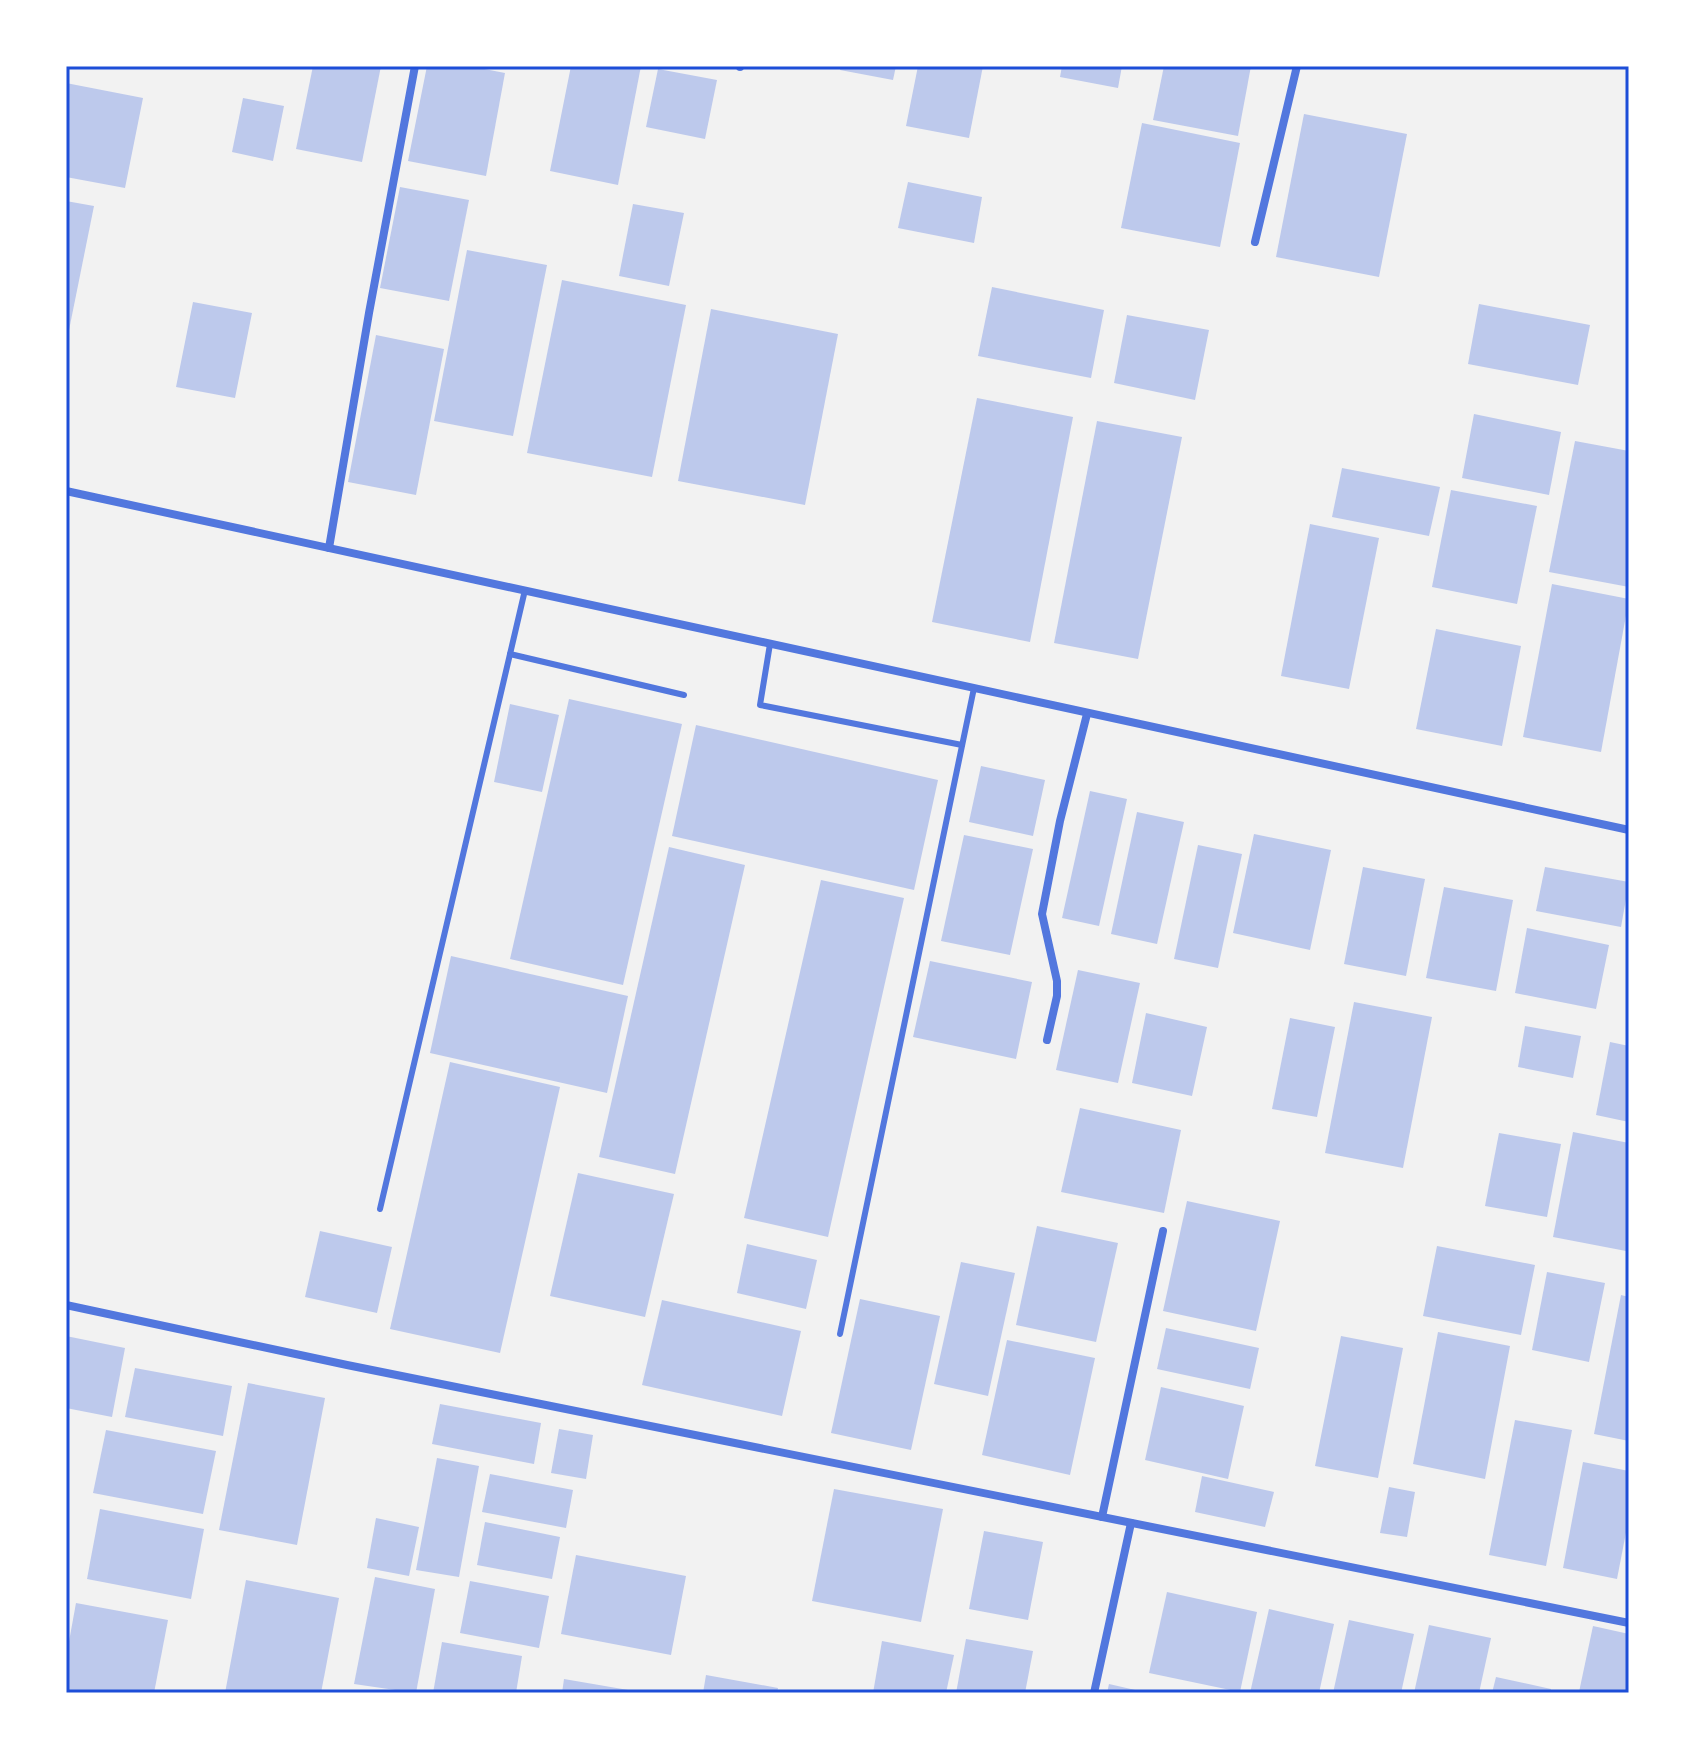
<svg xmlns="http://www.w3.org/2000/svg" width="1695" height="1759" viewBox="0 0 1695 1759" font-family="'Noto Sans',sans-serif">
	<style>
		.building { fill: #bdc9ec }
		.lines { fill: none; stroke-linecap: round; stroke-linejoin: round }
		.service { stroke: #5277de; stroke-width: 6 }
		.minor { stroke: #5277de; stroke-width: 8 }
		.neatline { fill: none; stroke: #1d4ed8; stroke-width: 3 }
	</style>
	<rect width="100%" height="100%" fill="#f2f2f2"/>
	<g class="building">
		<polygon points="313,66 381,66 362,162 296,149"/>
		<polygon points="427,66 469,66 505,73 486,176 408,161"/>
		<polygon points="571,66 641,66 618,185 550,171"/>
		<polygon points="841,66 896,66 893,80 840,70"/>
		<polygon points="918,66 983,66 969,138 906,126"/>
		<polygon points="1062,66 1122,66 1118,88 1060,77"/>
		<polygon points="1164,66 1251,66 1238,136 1153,120"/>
		<polygon points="658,69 717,80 705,139 646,127"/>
		<polygon points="66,83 143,98 125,188 66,177"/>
		<polygon points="243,98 284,106 273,161 232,152"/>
		<polygon points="1304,114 1407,134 1379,277 1276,257"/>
		<polygon points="1142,123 1240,143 1220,247 1121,228"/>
		<polygon points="908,182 982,197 974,243 898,228"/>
		<polygon points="400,187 469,200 449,301 380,288"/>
		<polygon points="66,201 94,206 67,340 66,340"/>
		<polygon points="633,204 684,213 669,286 619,276"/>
		<polygon points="467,250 547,265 513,436 434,421"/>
		<polygon points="562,280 686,305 652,477 527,453"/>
		<polygon points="992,287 1104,310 1091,378 978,356"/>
		<polygon points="193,302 252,313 235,398 176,387"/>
		<polygon points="1479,304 1590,325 1578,385 1468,364"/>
		<polygon points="711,309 838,334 805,505 678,481"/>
		<polygon points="1127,315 1209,330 1195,400 1114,383"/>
		<polygon points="376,335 444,349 416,495 348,482"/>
		<polygon points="977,398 1073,417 1030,642 932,622"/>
		<polygon points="1474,414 1561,432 1549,495 1462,478"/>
		<polygon points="1097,421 1182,437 1138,659 1054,643"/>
		<polygon points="1575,441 1629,451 1629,587 1549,572"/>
		<polygon points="1342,468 1440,487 1429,536 1332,517"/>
		<polygon points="1451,490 1537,506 1517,604 1432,587"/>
		<polygon points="1310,524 1379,538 1349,689 1281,676"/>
		<polygon points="1552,584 1629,599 1601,752 1523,737"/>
		<polygon points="1436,629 1521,646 1502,746 1416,729"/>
		<polygon points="569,699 682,724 623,985 510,959"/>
		<polygon points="510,704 559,715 542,792 494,782"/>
		<polygon points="696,725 938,780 914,890 672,836"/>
		<polygon points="981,766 1045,780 1033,836 969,822"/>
		<polygon points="1090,791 1127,799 1099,926 1062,918"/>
		<polygon points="1137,812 1184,822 1157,944 1111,934"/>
		<polygon points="1254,834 1331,850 1310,950 1233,933"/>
		<polygon points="964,835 1033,849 1010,955 941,941"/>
		<polygon points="1198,845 1242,854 1218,968 1174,959"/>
		<polygon points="669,847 745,865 675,1174 599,1157"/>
		<polygon points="1363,867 1425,879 1406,976 1344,964"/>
		<polygon points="1545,867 1629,882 1621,927 1536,911"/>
		<polygon points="821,880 904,898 828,1237 744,1218"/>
		<polygon points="1444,887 1513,900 1496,991 1426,978"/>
		<polygon points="1527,928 1609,945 1596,1009 1515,993"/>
		<polygon points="451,956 628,996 607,1093 430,1053"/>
		<polygon points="930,961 1032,982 1016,1059 913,1037"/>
		<polygon points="1078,970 1140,983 1118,1083 1056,1070"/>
		<polygon points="1354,1002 1432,1017 1403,1168 1325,1153"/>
		<polygon points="1146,1013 1207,1027 1192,1096 1132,1083"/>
		<polygon points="1290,1018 1335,1027 1317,1117 1272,1109"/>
		<polygon points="1525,1026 1581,1036 1573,1078 1518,1067"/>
		<polygon points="1610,1042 1629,1046 1629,1122 1596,1115"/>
		<polygon points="450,1062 560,1087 500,1353 390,1329"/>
		<polygon points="1080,1108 1181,1130 1164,1213 1061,1192"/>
		<polygon points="1573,1132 1629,1143 1629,1236 1626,1251 1553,1237"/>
		<polygon points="1499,1133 1561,1144 1547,1217 1485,1206"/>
		<polygon points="578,1173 674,1194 645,1317 550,1296"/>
		<polygon points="1187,1201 1280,1221 1256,1331 1163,1311"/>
		<polygon points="1037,1226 1118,1243 1096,1342 1016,1325"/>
		<polygon points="320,1231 392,1247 377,1313 305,1297"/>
		<polygon points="747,1244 817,1260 806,1309 737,1293"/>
		<polygon points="1437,1246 1535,1265 1521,1335 1423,1316"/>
		<polygon points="961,1262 1015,1273 988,1396 934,1384"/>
		<polygon points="1547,1272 1605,1283 1589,1362 1532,1350"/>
		<polygon points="1621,1295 1629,1297 1629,1441 1594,1434"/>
		<polygon points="860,1299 940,1316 911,1450 831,1433"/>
		<polygon points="662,1300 801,1331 782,1416 642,1385"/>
		<polygon points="1166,1328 1259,1348 1250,1389 1157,1369"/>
		<polygon points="1438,1332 1510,1346 1485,1479 1413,1464"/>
		<polygon points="66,1336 125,1348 112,1417 66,1408"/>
		<polygon points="1341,1336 1403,1348 1378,1478 1315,1466"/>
		<polygon points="1007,1340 1095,1358 1070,1475 982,1455"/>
		<polygon points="135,1368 232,1386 223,1436 125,1417"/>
		<polygon points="248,1383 325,1398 297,1545 219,1530"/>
		<polygon points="1161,1387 1244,1406 1228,1479 1145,1460"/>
		<polygon points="440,1404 541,1423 534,1464 432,1444"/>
		<polygon points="1515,1420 1572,1430 1546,1566 1489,1555"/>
		<polygon points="559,1429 593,1435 586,1479 551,1473"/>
		<polygon points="106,1430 216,1451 203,1514 93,1493"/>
		<polygon points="437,1458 479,1466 459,1577 416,1570"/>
		<polygon points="1583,1462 1629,1471 1629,1517 1617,1579 1563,1568"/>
		<polygon points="490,1474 573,1490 566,1528 482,1512"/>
		<polygon points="1202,1476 1274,1492 1265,1527 1195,1512"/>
		<polygon points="1389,1487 1415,1492 1407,1537 1380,1533"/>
		<polygon points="834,1489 943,1509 921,1622 812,1601"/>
		<polygon points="100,1509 204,1529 191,1599 87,1579"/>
		<polygon points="376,1518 419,1527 409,1576 367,1568"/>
		<polygon points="485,1522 560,1537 552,1579 477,1565"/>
		<polygon points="984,1531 1043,1542 1028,1620 969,1609"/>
		<polygon points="576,1555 686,1576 671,1655 561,1634"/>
		<polygon points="375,1577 435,1589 416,1693 354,1684"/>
		<polygon points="246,1580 339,1598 321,1693 225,1693"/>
		<polygon points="470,1581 549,1596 539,1648 460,1633"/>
		<polygon points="1167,1592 1257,1612 1240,1692 1149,1673"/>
		<polygon points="76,1603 168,1620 154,1693 66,1693 66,1658"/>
		<polygon points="1269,1609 1334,1624 1319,1693 1250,1693"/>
		<polygon points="1349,1620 1414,1634 1401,1693 1333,1693"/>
		<polygon points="1429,1625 1491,1638 1479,1693 1414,1693"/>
		<polygon points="1593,1626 1629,1634 1629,1693 1579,1692"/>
		<polygon points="966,1639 1033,1651 1025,1693 956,1693"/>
		<polygon points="882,1641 954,1655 946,1693 873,1693"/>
		<polygon points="442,1642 522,1656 516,1693 433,1693"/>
		<polygon points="706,1675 778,1688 777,1693 703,1693"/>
		<polygon points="1496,1677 1551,1689 1550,1693 1492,1693"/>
		<polygon points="564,1679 634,1691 634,1693 562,1693"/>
		<polygon points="1109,1684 1144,1692 1144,1693 1107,1693"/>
	</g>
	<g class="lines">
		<g class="service">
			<polyline points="770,644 760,705 962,745"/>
			<polyline points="510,654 684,695"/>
			<polyline points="380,1209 525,590"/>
			<polyline points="840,1334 974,688"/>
		</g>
		<g class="minor">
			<polyline points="740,67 740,66"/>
			<polyline points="1255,242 1297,66"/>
			<polyline points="66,491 1629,830"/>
			<polyline points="329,548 369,313 415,66"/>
			<polyline points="1047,1040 1057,996 1057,981 1042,914 1060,821 1087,714"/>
			<polyline points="66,1305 347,1365 1629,1623"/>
			<polyline points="1102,1517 1163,1231"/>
			<polyline points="1094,1693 1131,1523"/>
		</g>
	</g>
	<rect width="1695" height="1759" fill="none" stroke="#ffffff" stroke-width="136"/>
	<rect x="68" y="68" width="1559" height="1623" class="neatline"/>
</svg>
